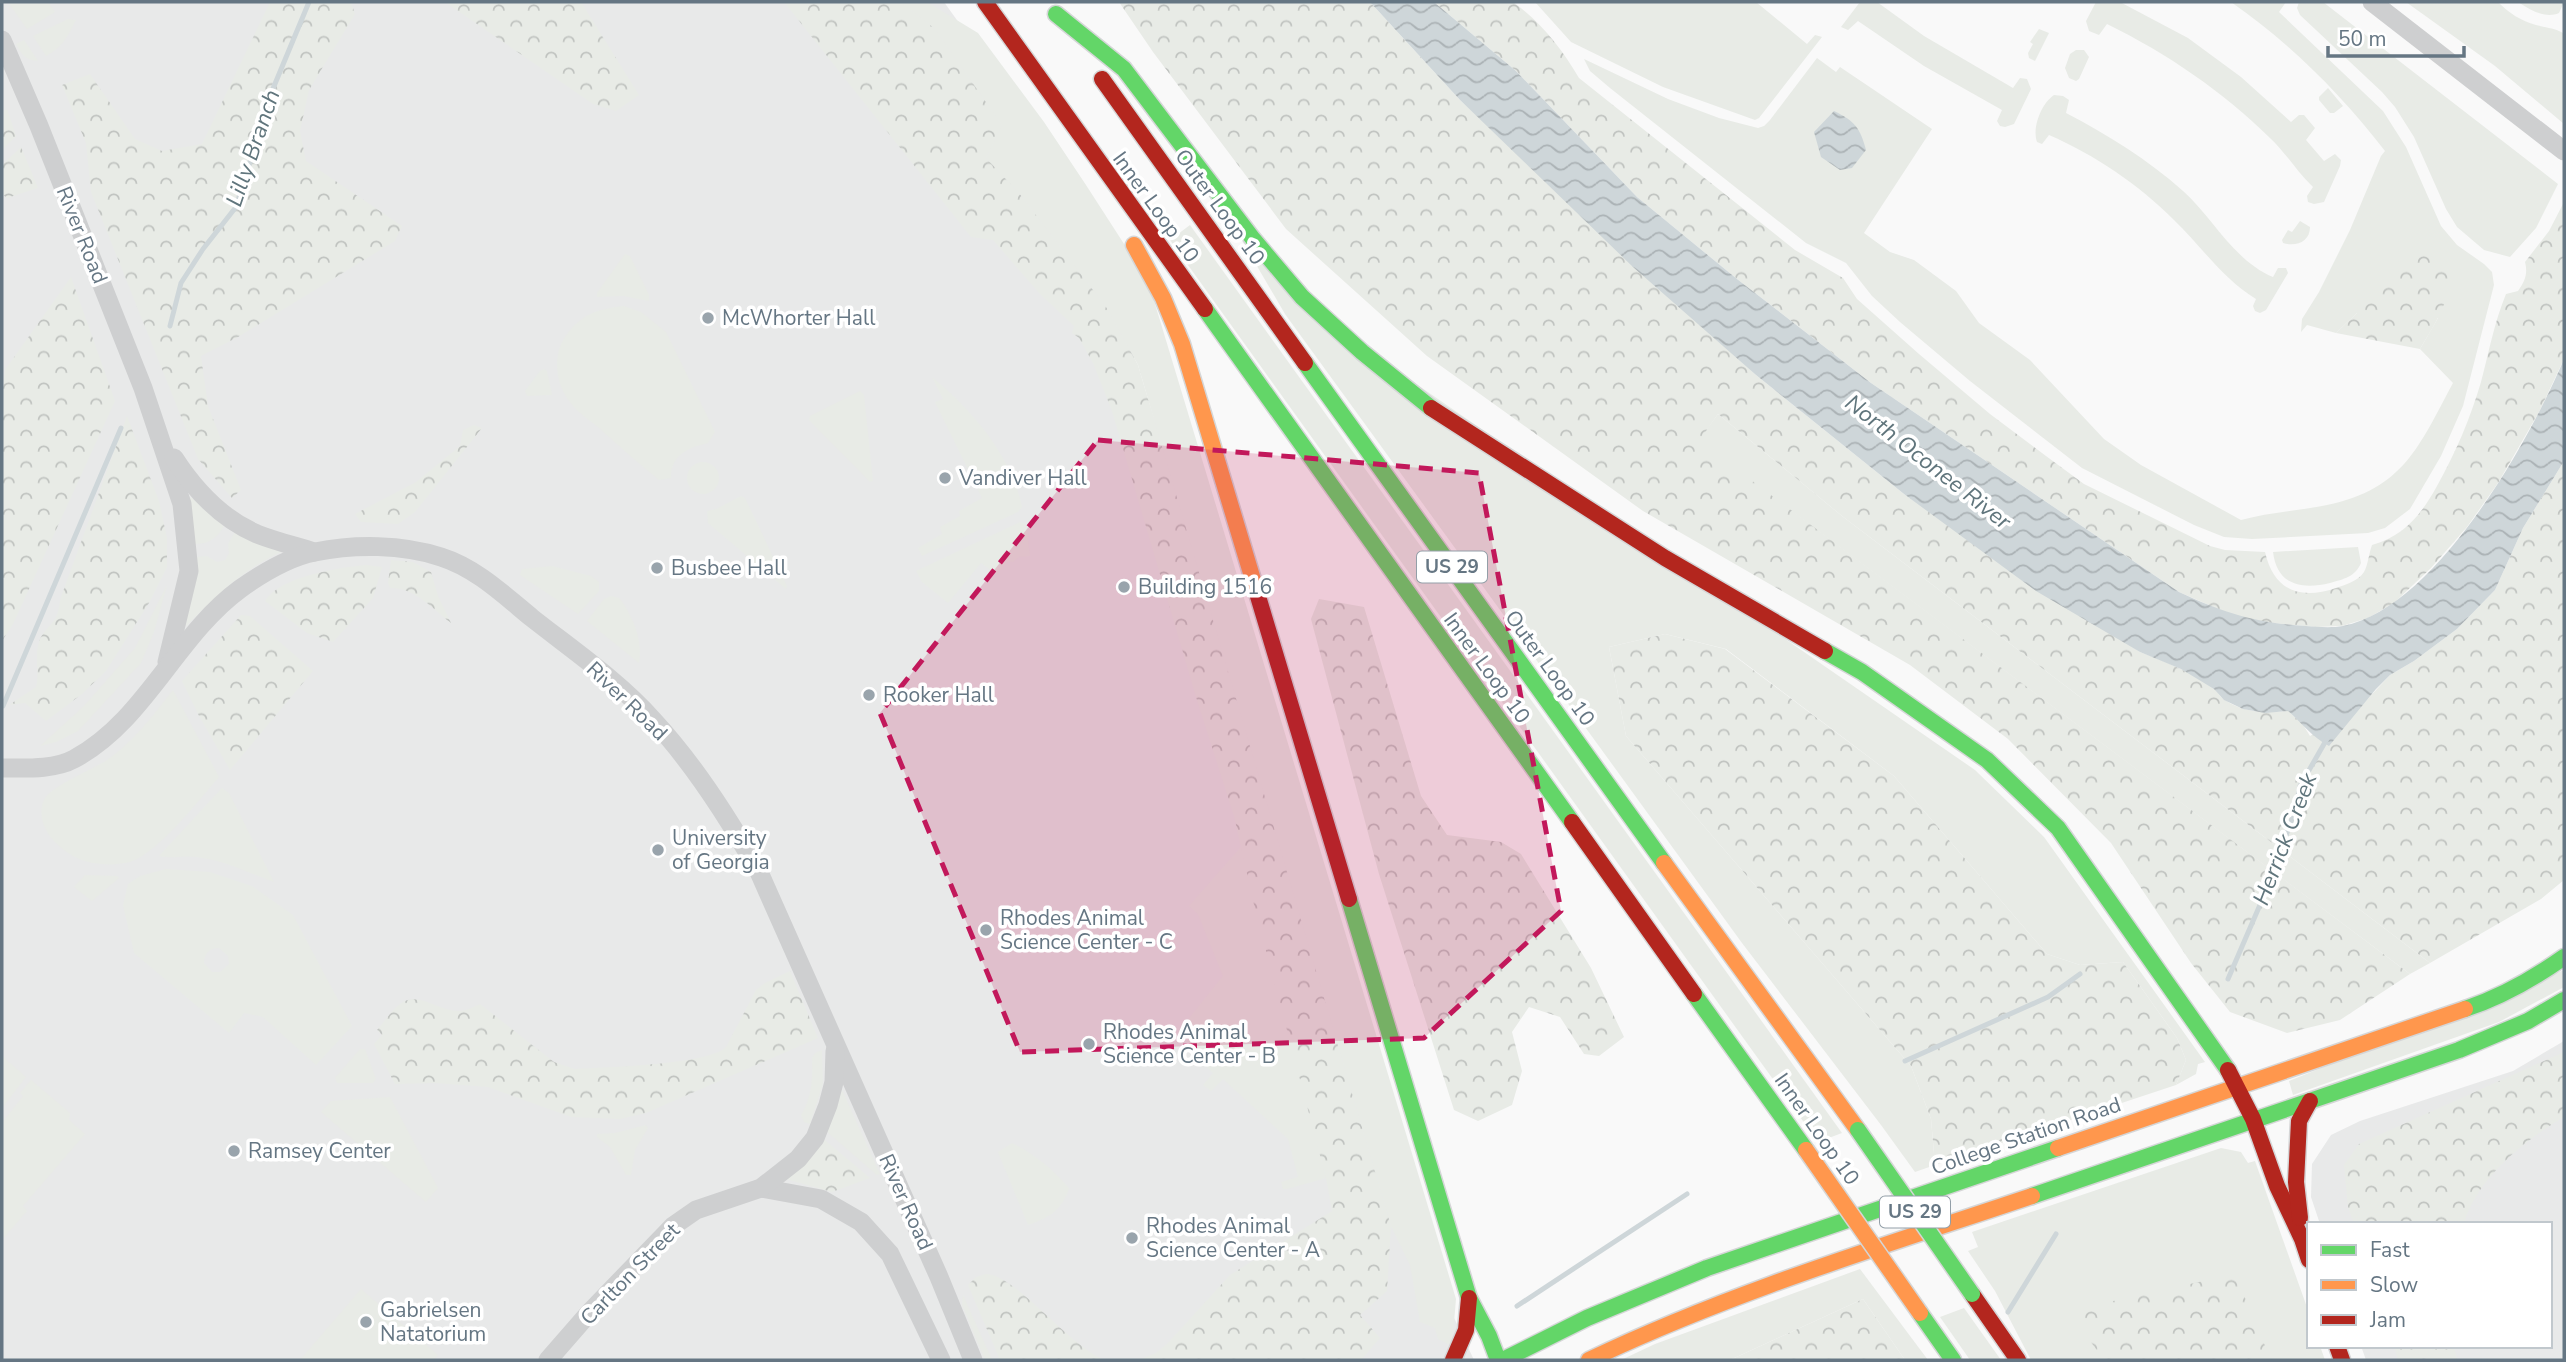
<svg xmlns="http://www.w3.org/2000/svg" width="2566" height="1362" viewBox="0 0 2566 1362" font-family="'Nunito Sans',sans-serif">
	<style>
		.built { fill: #e8e9e9 }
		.green { fill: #e8ebe6; fill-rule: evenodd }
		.forest { fill: url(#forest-crowns) }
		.water { fill: url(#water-waves) }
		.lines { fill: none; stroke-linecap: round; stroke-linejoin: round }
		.stream { stroke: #ced6d9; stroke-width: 5 }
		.fast-casing { stroke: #d5d6d7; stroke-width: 19 }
		.slow-casing { stroke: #d5d6d7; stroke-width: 19 }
		.jam-casing { stroke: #d5d6d7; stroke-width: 19 }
		.street { stroke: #cecfd0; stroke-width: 19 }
		.fast { stroke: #63d668; stroke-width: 16 }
		.slow { stroke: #ff974d; stroke-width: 16 }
		.jam { stroke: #b3261e; stroke-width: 16 }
		.fast-bridge-casing { stroke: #d5d6d6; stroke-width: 19; stroke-linecap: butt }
		.slow-bridge-casing { stroke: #d5d6d6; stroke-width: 19; stroke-linecap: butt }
		.fast-bridge { stroke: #63d668; stroke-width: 16 }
		.slow-bridge { stroke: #ff974d; stroke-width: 16 }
		.marked { fill: #c2185b; fill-opacity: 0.2; stroke: #c2185b; stroke-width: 5; stroke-dasharray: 14 9; stroke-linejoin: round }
		.poi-dot { fill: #99a4ac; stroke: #fff; stroke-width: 2.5 }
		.labels { text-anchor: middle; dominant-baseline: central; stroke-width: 7; stroke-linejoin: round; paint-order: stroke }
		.shield { fill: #fff; stroke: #939fa8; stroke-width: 2 }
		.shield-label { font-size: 19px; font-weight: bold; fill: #657683 }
		.street-label { font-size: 21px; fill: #657683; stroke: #fff }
		.poi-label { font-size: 21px; fill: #657683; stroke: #fff; text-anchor: start }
		.water-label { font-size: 23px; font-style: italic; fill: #60757c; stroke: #fff }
	</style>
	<defs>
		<pattern id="forest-crowns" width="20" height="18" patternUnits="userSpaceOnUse" patternTransform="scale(1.75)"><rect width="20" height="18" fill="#e8ebe6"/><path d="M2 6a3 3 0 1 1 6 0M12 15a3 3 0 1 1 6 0" fill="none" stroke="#c0c3c0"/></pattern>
		<pattern id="water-waves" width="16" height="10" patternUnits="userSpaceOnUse" patternTransform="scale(1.75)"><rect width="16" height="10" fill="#ced6d9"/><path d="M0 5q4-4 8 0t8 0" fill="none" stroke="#abb2b5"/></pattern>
	</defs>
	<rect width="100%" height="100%" fill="#f9f9f9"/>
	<g class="built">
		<polygon points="2,2 944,2 1079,191 1447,1303 1474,1360 2,1360"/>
		<polygon points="2564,1041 2564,1360 2366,1360 2361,1346 2550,1346 2550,1224 2320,1224 2311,1197 2312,1164 2331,1135 2360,1121 2513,1071"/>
	</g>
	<g class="green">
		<polygon points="8,2 48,2 55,12 27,29"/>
		<polygon points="900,2 927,2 978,33 1044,122 1086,185 1126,247 1152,294 1456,1299 1452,1346 1438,1339 1435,1328 1420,1322 1410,1265 1391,1226 1138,365 1106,307 1019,193 986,158 1002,125 934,28"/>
		<polygon points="1535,2 1756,2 1807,44 1815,35 1822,37 1759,118 1755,120 1663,87 1571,42"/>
		<polygon points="1860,2 1877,2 1924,36 2013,88 2020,78 2027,79 2031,89 2014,124 2005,127 2000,126 1997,121 2002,110 1924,66 1858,21 1848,30 1841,27"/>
		<path d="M2096,2h24l68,36 53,39 50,45 8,-7h5l11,13 -9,12 18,21 11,-7 6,6 -1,6 -16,36 -10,2 -6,-2 -1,-6 6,-9c-16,-15 -27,-34 -43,-49 -48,-47 -102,-84 -163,-114l-8,11 -10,-4 -3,-10z"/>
		<path d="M2231,2h55l-7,10 104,99 23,36 35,79 16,19 27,19 8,8 2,13 -31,121 -22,50 -31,53 -25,19 -17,5 -116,6 -28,-2 -30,-12 -112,-57 -112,-87 -70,-59 -28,-26 -26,-33 -40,-20 -196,-155 -20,-17 -6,-12 84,40 51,19 39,10 6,-2 6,-6 47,-62 19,14 4,-5 92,62 -68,104 26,19 24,8 42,31 23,32 51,37 74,79 37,26 100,55c28,-8 57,-9 86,-15 77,-16 92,-59 126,-122l-33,-34 18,-31 -81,-5 -21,20 -29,-8 -6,7 1,-13 17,-27 31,-62 31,-74 4,-5c-45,-58 -94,-107 -154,-149z"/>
		<polygon points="2299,2 2323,2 2558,184 2536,228 2510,257 2484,250 2457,227 2446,209 2414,137 2395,107 2382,92 2300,15 2297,8"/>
		<path d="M2406,2h92c11,11 23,19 38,23 10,3 18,3 27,8l1,91 -69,-58z"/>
		<path d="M2518,2h46l-5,11c-14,6 -29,-3 -41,-11z"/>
		<path d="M68,19l8,1c-8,16 -14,28 -30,36l-13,-20z"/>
		<polygon points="2039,29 2049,33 2035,61 2029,58 2028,53 2033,44 2030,42"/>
		<path d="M24,40l14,21c-13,-1 -16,-6 -22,-17z"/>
		<polygon points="2076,50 2084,50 2089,57 2079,79 2076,81 2069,78 2065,68 2070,54"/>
		<polygon points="2328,88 2343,106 2334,113 2330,113 2319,100 2319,97"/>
		<path d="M2054,95l9,1 6,4 -3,13c42,22 81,46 117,78 30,27 51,70 90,86l5,-9h8l2,5 -22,37 -6,3 -5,-2 -2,-5 3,-7c-33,-20 -54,-52 -82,-79 -36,-36 -79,-65 -125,-85l-7,9 -5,-2c-5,-14 4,-38 17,-47z"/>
		<polygon points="1230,220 1296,301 1975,770 2044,837 2205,1062 2198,1064 2196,1074 2176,1085 2186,1060 2177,1038 2123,962 2080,965 2047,954 1894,776 1726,649 1665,634 1609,647 1626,736 1911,1066 1931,1119 1935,1165 1915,1172 1881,1125 1742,943 1285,314"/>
		<path d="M2300,221l10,6c0,15 -14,20 -27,16l-1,-3 6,-10 4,2z"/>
		<polygon points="1190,225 1842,1133 1818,1142 1170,240"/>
		<polygon points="625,254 630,256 649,295 649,301 623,296 597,297 597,293"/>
		<path d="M624,306l17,6 25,20 49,100 -7,11c-21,5 -37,12 -37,35l-12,2c-21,-17 -41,-35 -61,-53 -9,-7 -21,-15 -28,-25 -14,-17 -18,-46 -5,-65 16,-23 32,-28 59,-31z"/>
		<polygon points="544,369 547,371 552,395 527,396 525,391 540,371"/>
		<path d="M932,377c40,33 79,78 90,130l-4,5 -96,44 -4,-8 24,-14 -2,-7 20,-11 -1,-5 23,-13 -47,-96 8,-3z"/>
		<polygon points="860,391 864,395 873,481 870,482 809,420 810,416"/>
		<polygon points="1718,414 1842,516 2430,963 2410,974 1698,441"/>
		<circle cx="703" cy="478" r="16"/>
		<polygon points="741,496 745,498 787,586 786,589 708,523 707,511 716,509"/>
		<path d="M190,498h2l32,28c-7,12 -15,18 -29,18z"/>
		<polygon points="1020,522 1026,525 1030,556 1019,557 1013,562 1009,561 996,574 981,563 948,603 922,582 916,571"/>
		<path d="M235,532l49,19c-41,17 -67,45 -98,75l9,-69 12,-1 10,6 8,-2 4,-7 -1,-9z"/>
		<path d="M2358,547l3,16c-6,14 -17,16 -31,20 -29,7 -53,2 -57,-31z"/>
		<polygon points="552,566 591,576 599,582 599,591 578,614 520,575 522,569"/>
		<polygon points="167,585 154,632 141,663 78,731 56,742 40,746 84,706 135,648"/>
		<path d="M611,596l8,2c14,17 24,44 20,65l-52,-42 17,-22z"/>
		<path d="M173,690l46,87c-19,22 -62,77 -89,85 -13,3 -24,3 -37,1 -15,-3 -26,-9 -37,-20 -11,-11 -19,-27 -12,-43 5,-13 50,-31 63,-40 26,-17 47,-46 66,-70z"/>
		<path d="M222,788l7,5 45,89c-28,-10 -47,-21 -78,-25 -12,-2 -26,2 -37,-1z"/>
		<polygon points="1241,847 1326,1178 1287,1189 1283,1189 1281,1182 1298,1177 1288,1139 1223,1079 1211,1091 1203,1085 1213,1073 1197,1058 1201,1053 1178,1032 1223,976 1198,914 1189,906"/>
		<path d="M166,869l44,3 42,14 41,29 59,111 -36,39 -53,-48 -19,-4 -15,20 -95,-80 -11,-48 5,-21 12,-8zM219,948l9,8 1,8 -9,8h-8l-8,-9c0,-10 6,-15 15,-15z"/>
		<polygon points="85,875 117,876 119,878 92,901 74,887"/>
		<polygon points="2564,970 2564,987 2499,1022 2293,1095 2289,1081"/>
		<polygon points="360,1049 365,1049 376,1079 373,1083 337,1083 335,1078"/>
		<path d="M822,1050l1,34 -13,40 -6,-2 -3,-7c11,-18 12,-37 11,-57l3,-5z"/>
		<polygon points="2,1056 26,1077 2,1108"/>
		<polygon points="31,1080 70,1113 69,1120 85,1134 23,1206 27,1211 2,1240 2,1123 23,1096 20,1093"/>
		<polygon points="842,1090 880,1174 877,1175 826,1131"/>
		<polygon points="390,1097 438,1188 426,1202 321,1112 331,1101"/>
		<polygon points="646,1125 648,1128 635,1150 631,1175 626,1175 610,1147 597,1137 597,1134 615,1133"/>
		<path d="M1012,1143c24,12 39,25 57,45 -7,23 -21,30 -41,37l-30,-73z"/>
		<polygon points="2221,1148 2241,1152 2248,1163 2255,1161 2309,1313 2309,1346 2320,1346 2325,1360 2031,1360 1995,1291 1968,1251 1978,1247 1972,1232"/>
		<polygon points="1860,1269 1928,1360 1905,1360 1863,1299 1730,1360 1621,1360 1655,1344"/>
		<polygon points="361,1289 438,1355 434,1360 300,1360"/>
		<polygon points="963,1295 989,1353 992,1360 985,1360 962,1305"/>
		<polygon points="1964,1308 2001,1360 1970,1360 1940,1317"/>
	</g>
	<g class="forest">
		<polygon points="270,2 351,2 355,14 309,90 300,131 306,161 402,226 395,241 238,337 201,356 208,406 241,490 232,498 198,459 91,192 86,143 62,85 90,74 135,139 162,151 202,144"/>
		<polygon points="445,2 581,2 639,95 616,111 593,104"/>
		<polygon points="784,2 900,2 934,28 1002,125 986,158 1019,193 1106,307 1138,365 1391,1226 1387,1291 1360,1315 1380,1338 1361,1360 1138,1360 1156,1353 1167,1344 1230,1275 1332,1211 1326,1178 1255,909 1234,816 1197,700 1112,411 1093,363 1079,338 1072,333 1074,326 1040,294 993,240 971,237"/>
		<path d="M1119,2h251l90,98 296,275 148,119 236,158c24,9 52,20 73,36 5,4 7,9 12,12 19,13 41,13 63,11l14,12 8,13 52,-31 28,-30 24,-14 43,-32 38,-39 28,-62 41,-67v419l-23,19 -111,64 -588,-447 -124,-102 -19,27 711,533 -70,46 -53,13 -57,-21 -39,-49 -80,-120 -103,-104 -98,-74 -267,-154 -216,-155 -141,-127 -133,-177z"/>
		<path d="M1434,2h79c28,20 49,47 66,76l216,172 48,28 14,21 62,55 71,60 56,42 38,28 126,62 15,4 40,2c9,39 35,48 71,36 9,-3 22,-7 28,-16 4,-7 5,-19 8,-27 32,-9 49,-30 65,-59 19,-34 33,-67 44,-104 8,-30 13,-59 25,-88l12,-3c7,-10 10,-17 7,-29l24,-31 15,-29v157l-25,53 -41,71 -31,44 -36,41 -37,35 -26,15 -26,8 -27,1 -54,-5 -27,-6 -55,-24 -308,-209 -134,-104 -100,-82 -121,-126z"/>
		<polygon points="7,109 16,136 2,150 2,112"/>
		<polygon points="21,147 38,188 7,198 2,194 2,165"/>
		<path d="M2417,246l14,2 18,15c4,35 -12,57 -29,86l-84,-16 21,-20 50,-63z"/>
		<polygon points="71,277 115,401 13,624 2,641 2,399 5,370"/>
		<path d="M127,416l32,85 8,37v29l-18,36 -43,68 -24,23 -36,27 -21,-18 -16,2 27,-18c4,-15 -2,-29 3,-45 3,-10 10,-14 16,-23 4,-6 4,-15 6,-22z"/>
		<polygon points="474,425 482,428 415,512 398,524 361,522 355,514 416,482 460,446 463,430"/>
		<path d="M391,560l22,2 18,10 7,24 13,27c-18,-14 -37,-36 -61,-35l-2,-5z"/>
		<path d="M366,565l16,2 -9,31 -40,44 -26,-9 -42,-32c13,-24 76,-34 101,-36z"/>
		<polygon points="1319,599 1364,607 1421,796 1447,835 1501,842 1521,854 1591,968 1624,1037 1599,1056 1584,1054 1560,1017 1529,1007 1512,1032 1522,1071 1512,1105 1478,1121 1454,1110 1379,874 1311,619"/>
		<polygon points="241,615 250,616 313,671 230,770 198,714 182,681"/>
		<polygon points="1665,634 1725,649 1894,776 2047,954 2080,965 2123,962 2177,1038 2186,1060 2176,1085 1935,1165 1931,1119 1911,1066 1626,736 1609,647"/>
		<path d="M790,971l28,67 -172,75 -26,6 -49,-2 -83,-30 -53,-4 -40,1 -21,-40 8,-9 -5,-5c7,-8 14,-19 23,-26 18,-14 37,7 59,7 7,0 15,-4 21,-7l74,58 21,7c30,-2 133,-4 151,-22l30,-57 9,-7z"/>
		<path d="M2564,1052v65c-39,23 -88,62 -100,107h-110l-6,-17 -4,-42 15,-21z"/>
		<polygon points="822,1138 826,1141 870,1178 832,1192 786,1179"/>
		<path d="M986,1274c29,0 84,73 119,86h-105l-32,-75 8,-8z"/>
		<polygon points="2235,1274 2271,1360 2104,1360 2068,1311"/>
		<polygon points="1863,1299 1905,1360 1730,1360"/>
		<polygon points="2394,1346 2454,1346 2457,1360 2398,1360"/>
	</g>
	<g class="water">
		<path d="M1370,2h64l82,69 121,126 100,82 134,104 308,209c45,21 77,31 127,34 12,1 26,2 37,0 93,-18 187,-186 221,-267v102l-41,67 -28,62 -38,39 -43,32 -24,14 -14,14 -47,57c-17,-9 -26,-22 -41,-35l-23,2 -22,-4 -19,-9 -10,-11 -33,-20 -41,-17 -104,-61 -132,-97 -148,-119 -123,-108 -173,-167z"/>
		<path d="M1834,111c21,10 26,17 32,39l-14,18 -12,2 -19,-13 -7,-25z"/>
	</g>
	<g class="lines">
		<g class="stream">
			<polyline points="170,326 181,283 203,249 236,207 272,91 309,2"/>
			<polyline points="3,706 121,428"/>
			<polyline points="2228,979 2269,884 2295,810 2300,786 2328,737"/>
			<polyline points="1905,1061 2048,997 2080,974"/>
			<polyline points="1517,1306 1687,1194"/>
			<polyline points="2008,1312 2056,1234"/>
		</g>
		<defs>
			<g id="fast">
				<polyline points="1056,14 1124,69 1253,239 1302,297 1362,352 1431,408"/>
				<polyline points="1205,309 1572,822"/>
				<polyline points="1305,363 1664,863"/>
				<polyline points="1825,651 1862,672 1987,760 2058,828 2228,1070"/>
				<polyline points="1349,899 1469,1298 1489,1336 1498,1360"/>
				<polyline points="1694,994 1806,1150"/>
				<path d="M2465,1009c36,-12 68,-30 99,-52"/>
				<polyline points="2032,1196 2459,1050 2528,1021 2564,1000"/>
				<polyline points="1920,1313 1953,1360"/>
				<polyline points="1503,1360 1587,1318 1707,1268 2058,1148"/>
			</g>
			<g id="slow">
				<polyline points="1134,245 1163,298 1182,344 1257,593"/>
				<polyline points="1664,863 1858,1130"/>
				<polyline points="2058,1148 2465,1009"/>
				<path d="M1589,1360c142,-68 294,-114 443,-164"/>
			</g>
			<g id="jam">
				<polyline points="985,2 1205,309"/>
				<polyline points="1102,79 1305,363"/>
				<polyline points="1431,408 1665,558 1825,651"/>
				<polyline points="1257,593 1349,899"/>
				<polyline points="1572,822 1694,994"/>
				<polyline points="2228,1070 2253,1119 2277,1186 2302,1239 2309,1260"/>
				<polyline points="2300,1218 2296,1182 2299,1121 2310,1101"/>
				<polyline points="1972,1294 2018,1360"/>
				<polyline points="2337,1346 2342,1360"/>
				<polyline points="1453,1360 1466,1330 1469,1298"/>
			</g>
		</defs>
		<use href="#fast" class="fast-casing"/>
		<use href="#slow" class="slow-casing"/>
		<use href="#jam" class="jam-casing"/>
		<g class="street">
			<polyline points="2372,2 2564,151"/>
			<polyline points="2,40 39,126 143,388 182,504 189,571 167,662"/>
			<path d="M174,458c20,31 48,61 83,76 18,7 38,12 57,18"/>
			<path d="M2,768c22,0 52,2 72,-9 71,-38 102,-123 166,-170 21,-15 49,-32 75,-37 39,-8 87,-8 126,5 35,11 63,38 91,61 42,33 86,63 121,102 42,45 76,99 106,152l180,405 34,83"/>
			<polyline points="761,1188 821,1199 861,1222 890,1254 941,1360"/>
			<polyline points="548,1360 589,1313 673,1226 696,1210 761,1188 798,1159 815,1138 828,1105 834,1082 835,1051"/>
		</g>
		<use href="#fast" class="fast"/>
		<use href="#slow" class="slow"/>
		<use href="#jam" class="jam"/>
		<defs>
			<polyline id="fast-bridge" points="1858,1130 1972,1294"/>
			<polyline id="slow-bridge" points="1806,1150 1920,1313"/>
		</defs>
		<use href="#fast-bridge" class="fast-bridge-casing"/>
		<use href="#slow-bridge" class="slow-bridge-casing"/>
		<use href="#fast-bridge" class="fast-bridge"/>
		<use href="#slow-bridge" class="slow-bridge"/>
	</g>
	<path class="marked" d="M1098,440l381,33 82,438 -137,127 -404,14 -140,-339z"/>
	<g class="poi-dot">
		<circle cx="708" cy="318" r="7"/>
		<circle cx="945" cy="478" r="7"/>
		<circle cx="657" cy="568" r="7"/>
		<circle cx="1124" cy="587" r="7"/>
		<circle cx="869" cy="695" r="7"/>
		<circle cx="658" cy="850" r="7"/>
		<circle cx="986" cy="930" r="7"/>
		<circle cx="1089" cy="1044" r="7"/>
		<circle cx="234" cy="1151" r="7"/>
		<circle cx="1132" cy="1238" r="7"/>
		<circle cx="366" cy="1322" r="7"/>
	</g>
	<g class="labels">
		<g class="shield">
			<rect x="1417" y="551.5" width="70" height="31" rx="5"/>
			<rect x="1880" y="1196.5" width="70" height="31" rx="5"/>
		</g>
		<g class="shield-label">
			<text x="1452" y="567">US 29</text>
			<text x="1915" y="1212">US 29</text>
		</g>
		<g class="street-label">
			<text transform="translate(1156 207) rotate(54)">Inner Loop 10</text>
			<text transform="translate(1220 207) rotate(54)">Outer Loop 10</text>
			<text transform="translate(82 235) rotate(68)">River Road</text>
			<text transform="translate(1487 668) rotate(54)">Inner Loop 10</text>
			<text transform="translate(1550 668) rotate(54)">Outer Loop 10</text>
			<text transform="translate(627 701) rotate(44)">River Road</text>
			<text transform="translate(1817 1129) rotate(55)">Inner Loop 10</text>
			<text transform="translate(2026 1136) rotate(-19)">College Station Road</text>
			<text transform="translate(906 1202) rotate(66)">River Road</text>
			<text transform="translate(630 1274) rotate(-46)">Carlton Street</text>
		</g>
		<g class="poi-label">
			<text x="722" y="318">McWhorter Hall</text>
			<text x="959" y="478">Vandiver Hall</text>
			<text x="671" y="568">Busbee Hall</text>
			<text x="1138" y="587">Building 1516</text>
			<text x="883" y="695">Rooker Hall</text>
			<text x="672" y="838">University<tspan x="672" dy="24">of Georgia</tspan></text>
			<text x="1000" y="918">Rhodes Animal<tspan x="1000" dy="24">Science Center - C</tspan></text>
			<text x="1103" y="1032">Rhodes Animal<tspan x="1103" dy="24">Science Center - B</tspan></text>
			<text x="248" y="1151">Ramsey Center</text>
			<text x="1146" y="1226">Rhodes Animal<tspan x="1146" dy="24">Science Center - A</tspan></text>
			<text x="380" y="1310">Gabrielsen<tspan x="380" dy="24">Natatorium</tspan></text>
		</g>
		<g class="water-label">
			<text transform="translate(253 148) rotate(-71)">Lilly Branch</text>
			<text transform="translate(1928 462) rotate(38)">North Oconee River</text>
			<text transform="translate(2285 839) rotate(-69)">Herrick Creek</text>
		</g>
	</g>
	<rect width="2566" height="1362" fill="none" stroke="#657683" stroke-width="7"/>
	<rect x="2307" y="1222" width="245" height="126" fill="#ffffff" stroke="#c1c8cd" stroke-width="2"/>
	<rect x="2321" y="1245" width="35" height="10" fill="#63d668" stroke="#c1c8cd" stroke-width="2"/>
	<text x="2370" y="1257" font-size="21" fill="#657683">Fast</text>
	<rect x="2321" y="1280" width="35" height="10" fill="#ff974d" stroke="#c1c8cd" stroke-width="2"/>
	<text x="2370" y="1292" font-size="21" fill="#657683">Slow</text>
	<rect x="2321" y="1315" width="35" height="10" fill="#b3261e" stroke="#c1c8cd" stroke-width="2"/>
	<text x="2370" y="1327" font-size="21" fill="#657683">Jam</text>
	<path d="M2328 46v10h136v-10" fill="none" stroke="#657683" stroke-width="3.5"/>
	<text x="2338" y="46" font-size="21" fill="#657683" stroke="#ffffff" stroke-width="5" paint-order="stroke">50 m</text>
</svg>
